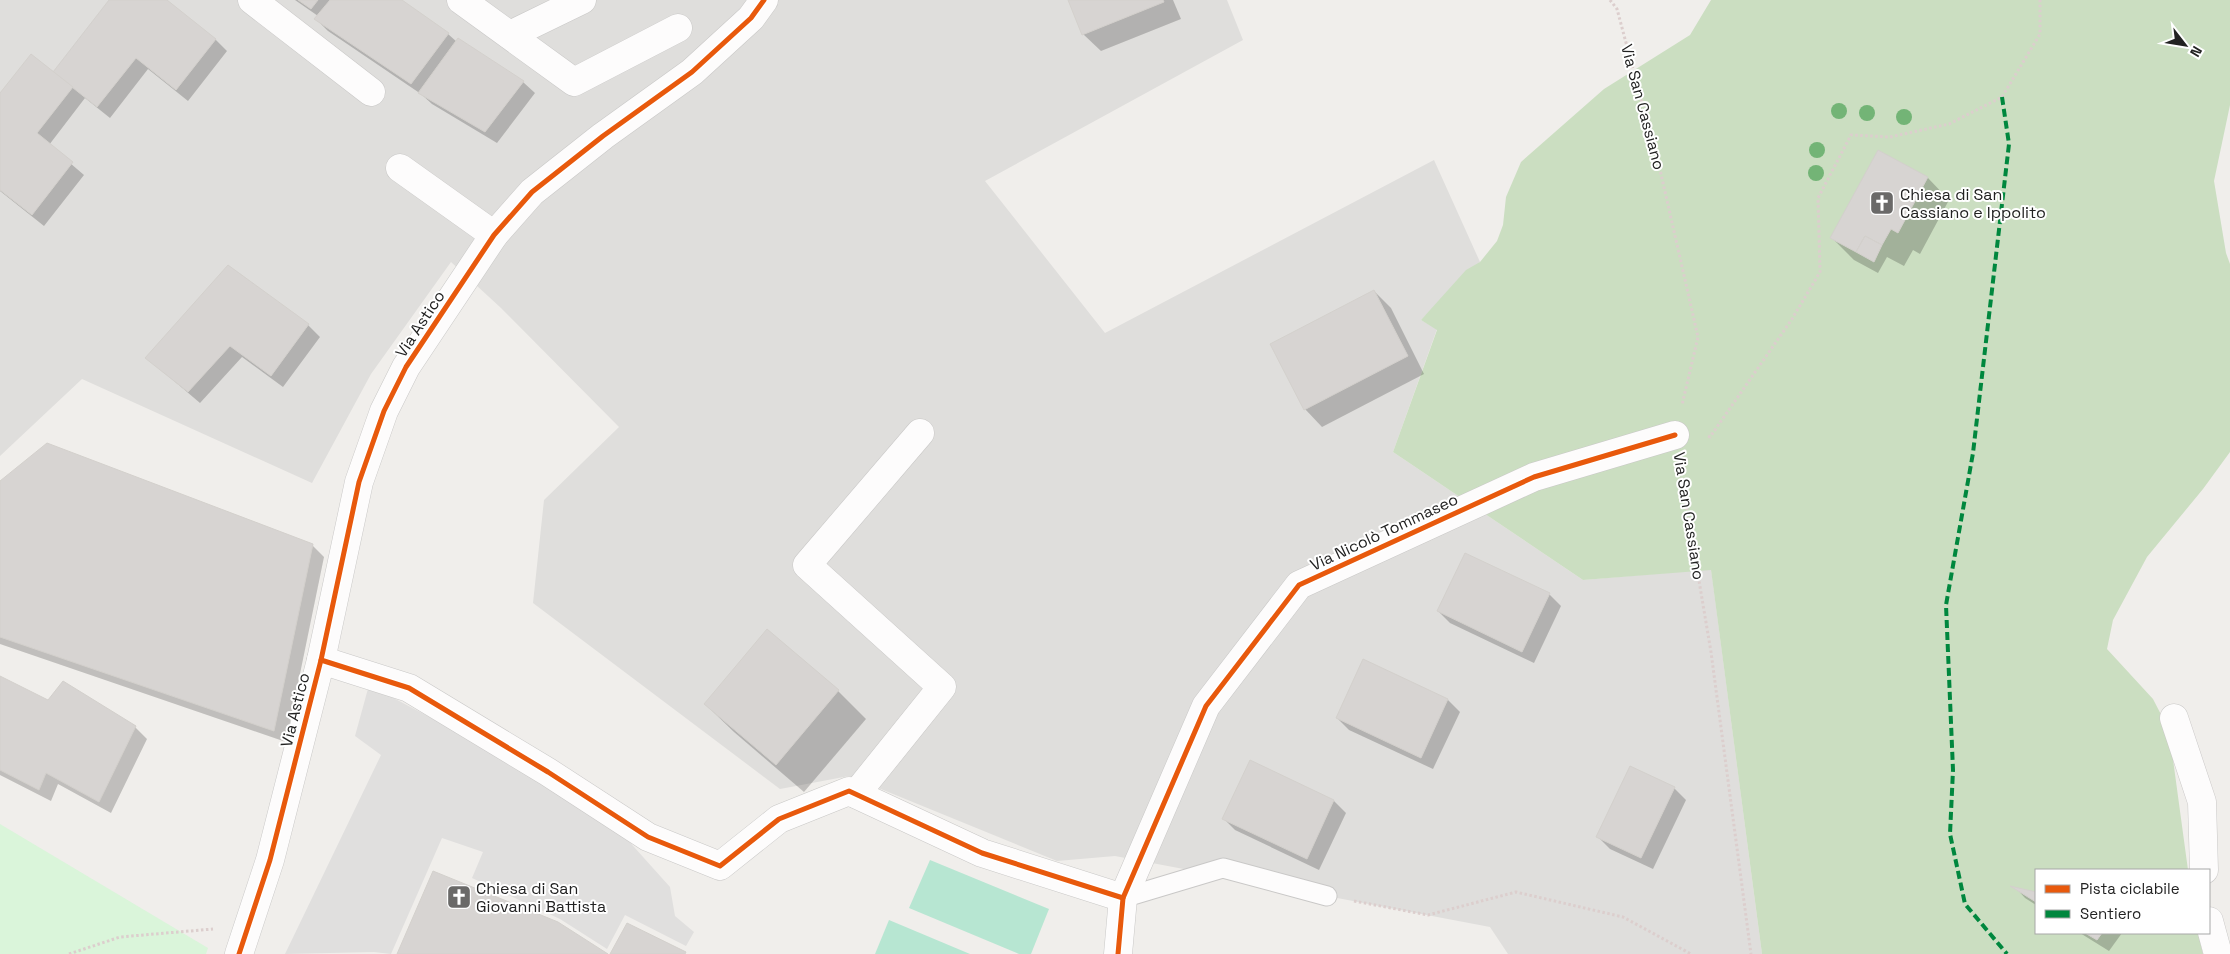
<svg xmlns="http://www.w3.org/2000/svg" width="2230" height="954" viewBox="0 0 2230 954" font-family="'Space Grotesk',sans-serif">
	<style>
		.residential { fill: #dfdedc }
		.forest { fill: #cbdec1 }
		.park { fill: #daf5da }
		.pitch { fill: #b7e6d2 }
		.parking { fill: #e0dfde }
		.shadow { fill: #0003 }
		.building { fill: #d7d4d2; stroke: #d3d0cc }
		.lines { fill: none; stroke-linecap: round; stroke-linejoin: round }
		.service-casing { stroke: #c9c8c7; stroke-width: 21 }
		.minor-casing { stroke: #c9c8c7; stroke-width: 29 }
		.path { stroke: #dccecd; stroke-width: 3; stroke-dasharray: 2.5 2.5; stroke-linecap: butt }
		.service { stroke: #fdfcfc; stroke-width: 19 }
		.minor { stroke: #fdfcfc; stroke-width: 28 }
		.quiet { stroke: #00873e; stroke-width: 4; stroke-dasharray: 8 4; stroke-linecap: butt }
		.cycleway-casing { stroke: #fff; stroke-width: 8 }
		.cycleway { stroke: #e8590c; stroke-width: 5 }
		.tree { fill: #73b476 }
		.labels { text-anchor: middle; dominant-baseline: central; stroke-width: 4; stroke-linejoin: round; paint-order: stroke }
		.street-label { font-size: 16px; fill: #222; stroke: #fff }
		.poi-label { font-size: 16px; fill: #222; stroke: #fff; text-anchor: start }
	</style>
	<rect width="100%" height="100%" fill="#f0eeeb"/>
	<polygon class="residential" points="0,0 1227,0 1243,40 985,181 1105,333 1434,160 1480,262 1421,320 1437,329 1393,452 1583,580 1711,569 1762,954 1508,954 1490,927 1115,856 1057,861 849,776 780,789 533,603 544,500 619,427 501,308 451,262 371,374 312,483 82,379 0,456"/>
	<polygon class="forest" points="1711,0 2230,0 2230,105 2214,181 2226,253 2230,264 2230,452 2203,489 2147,557 2113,620 2107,649 2153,699 2169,730 2188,870 2036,870 2036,933 2198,933 2203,954 1762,954 1711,570 1583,580 1393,452 1437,330 1421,320 1466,270 1480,262 1497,241 1503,225 1506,197 1521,162 1604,89 1690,35"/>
	<polygon class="park" points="0,824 208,948 206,954 0,954"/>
	<g class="pitch">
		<polygon points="930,860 1049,909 1031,954 1019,954 909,908"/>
		<polygon points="889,920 970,954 875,954"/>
	</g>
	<polygon class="parking" points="369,685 516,763 617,828 670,887 675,916 694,932 686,946 625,915 607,949 560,919 472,878 483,852 442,838 391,954 374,952 285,954 381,755 355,736"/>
	<g class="shadow">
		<polygon points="110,0 165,0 215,39 227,51 188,101 148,69 110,118 85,98 49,145 84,175 44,226 0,191 0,95 53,73"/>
		<polygon points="295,0 400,0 448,34 457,42 523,82 535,93 497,143 432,104 421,94 328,31 316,19 318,16"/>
		<polygon points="1070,0 1173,0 1181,19 1101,51 1083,34"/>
		<polygon points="1879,152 1928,178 1949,200 1920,254 1913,250 1904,266 1887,257 1878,273 1854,260 1832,238"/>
		<polygon points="229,266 308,325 320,337 283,387 242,357 200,403 147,358"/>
		<polygon points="1374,291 1391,308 1424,374 1322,427 1305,409"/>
		<polygon points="0,482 312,545 324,557 286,742 0,644"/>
		<polygon points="1549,594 1561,606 1534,663 1450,623 1438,611"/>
		<polygon points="1364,661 1448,700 1460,712 1433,769 1349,730 1337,718"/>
		<polygon points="0,678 48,702 135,727 147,739 111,813 58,784 51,801 0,775"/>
		<polygon points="838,691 866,719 804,792 734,732 705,704"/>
		<polygon points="1250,762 1334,801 1346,813 1319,870 1235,830 1223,818"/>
		<polygon points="1674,788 1686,800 1653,869 1610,849 1598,837"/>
		<polygon points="2016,888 2036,894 2036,905 2025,898"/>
		<polygon points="2080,933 2122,933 2109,951"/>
	</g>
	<g class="building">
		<polygon points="109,0 167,0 216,39 176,90 136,58 97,107 53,72"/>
		<polygon points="298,0 318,0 311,9"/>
		<polygon points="330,0 402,0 449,33 411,84 314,19"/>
		<polygon points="1068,0 1163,0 1164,2 1082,35"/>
		<polygon points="458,38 524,81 485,132 418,93"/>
		<polygon points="31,54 73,87 37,133 73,162 32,215 0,190 0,93"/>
		<polygon points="1878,150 1928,177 1898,233 1891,229 1882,245 1865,236 1856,252 1830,238"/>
		<polygon points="1865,236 1882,245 1874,262 1856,252"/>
		<polygon points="228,265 309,324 271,376 230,346 188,392 145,358"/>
		<polygon points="1374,290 1408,356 1304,410 1270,344"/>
		<polygon points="47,443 313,544 274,731 0,637 0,481"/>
		<polygon points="1465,553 1550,593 1522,652 1437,611"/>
		<polygon points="767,629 839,690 776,765 704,704"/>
		<polygon points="1363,659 1448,699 1421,758 1336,718"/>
		<polygon points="0,676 48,700 63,681 136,726 99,802 46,773 39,790 0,770"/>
		<polygon points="1250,760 1334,800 1307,859 1222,819"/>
		<polygon points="1630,766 1675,787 1641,858 1596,837"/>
		<polygon points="433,871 558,922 608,954 397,954"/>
		<polygon points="2010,886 2036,892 2036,902"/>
		<polygon points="627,923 686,952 685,954 610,954"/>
		<polygon points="2085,933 2102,933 2097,940"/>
	</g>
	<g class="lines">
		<defs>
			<polyline id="service" points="1123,898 1223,868 1327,896"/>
			<g id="minor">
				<polyline points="252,0 371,92"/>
				<polyline points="461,0 574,82 678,28"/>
				<polyline points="510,35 582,0"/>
				<polyline points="400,168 494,235"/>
				<polyline points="321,660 409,688 548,772 648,837 720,866 779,819 849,791 982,853 1123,898"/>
				<polyline points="2174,718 2202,802 2204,870"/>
				<polyline points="856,794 942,687 807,565 920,433"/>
				<polyline points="2209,921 2218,954"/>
				<polyline points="239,954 270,860 321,660 359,482 384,411 406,367 494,235 532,192 603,136 692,72 751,18 764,0"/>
				<polyline points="1118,954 1123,898 1206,706 1299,585 1534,477 1675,435"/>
			</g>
		</defs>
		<use href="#service" class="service-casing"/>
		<use href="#minor" class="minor-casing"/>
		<g class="path">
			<polyline points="1610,0 1617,9 1661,174 1698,337 1682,405"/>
			<polyline points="1708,436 1710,437 1792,319 1820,272 1818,198 1851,135 1890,137 1949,124 2002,97 2040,34 2040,0"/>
			<polyline points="1680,468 1711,652 1751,954"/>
			<polyline points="1354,901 1428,915 1516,892 1623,917 1691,954"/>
			<polyline points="69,954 120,937 213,929"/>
		</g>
		<use href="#service" class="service"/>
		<use href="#minor" class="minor"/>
		<polyline class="quiet" points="2002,97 2009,144 1973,453 1946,605 1953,770 1950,834 1965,904 2007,954"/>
		<defs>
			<g id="cycleway">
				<polyline points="321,660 409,688 548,772 648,837 720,866 779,819 849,791 982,853 1123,898"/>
				<polyline points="239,954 270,860 321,660 359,482 384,411 406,367 494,235 532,192 603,136 692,72 751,18 764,0"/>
				<polyline points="1118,954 1123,898 1206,706 1299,585 1534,477 1675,435"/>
			</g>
		</defs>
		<use href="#cycleway" class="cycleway-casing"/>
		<use href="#cycleway" class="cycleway"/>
	</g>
	<g class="tree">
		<circle cx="1839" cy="111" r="8"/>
		<circle cx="1867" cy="113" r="8"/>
		<circle cx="1904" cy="117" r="8"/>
		<circle cx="1817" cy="150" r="8"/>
		<circle cx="1816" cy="173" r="8"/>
	</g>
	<defs>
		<symbol id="church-square" viewBox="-11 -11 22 22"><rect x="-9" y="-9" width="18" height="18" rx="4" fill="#6a6968" stroke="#fff"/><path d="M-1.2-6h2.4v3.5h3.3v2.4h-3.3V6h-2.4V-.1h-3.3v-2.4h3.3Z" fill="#fff"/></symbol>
	</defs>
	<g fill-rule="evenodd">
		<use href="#church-square" x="1868" y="189" width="28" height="28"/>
		<use href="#church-square" x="445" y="883" width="28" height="28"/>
	</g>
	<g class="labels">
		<g class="street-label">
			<text transform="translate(1643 107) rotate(75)">Via San Cassiano</text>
			<text transform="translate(420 324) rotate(-57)">Via Astico</text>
			<text transform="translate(1689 516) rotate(81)">Via San Cassiano</text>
			<text transform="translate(1384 532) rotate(-25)">Via Nicolò Tommaseo</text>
			<text transform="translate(295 710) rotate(-76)">Via Astico</text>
		</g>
		<g class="poi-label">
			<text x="1900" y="194">Chiesa di San<tspan x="1900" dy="18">Cassiano e Ippolito</tspan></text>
			<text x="476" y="888">Chiesa di San<tspan x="476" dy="18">Giovanni Battista</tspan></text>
		</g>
	</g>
	<rect x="2035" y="869" width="175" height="65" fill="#ffffff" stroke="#a7a7a7"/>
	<rect x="2045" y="885" width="25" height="8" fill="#e8590c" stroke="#a7a7a7"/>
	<text x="2080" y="894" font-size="15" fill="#222222">Pista ciclabile</text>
	<rect x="2045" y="910" width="25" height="8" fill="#00873e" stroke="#a7a7a7"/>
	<text x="2080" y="919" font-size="15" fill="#222222">Sentiero</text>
	<g transform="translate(2185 45) rotate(121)" stroke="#ffffff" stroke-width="4" paint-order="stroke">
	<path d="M0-4L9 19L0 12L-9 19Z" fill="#222222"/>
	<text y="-8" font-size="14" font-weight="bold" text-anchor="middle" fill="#222222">N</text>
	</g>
</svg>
